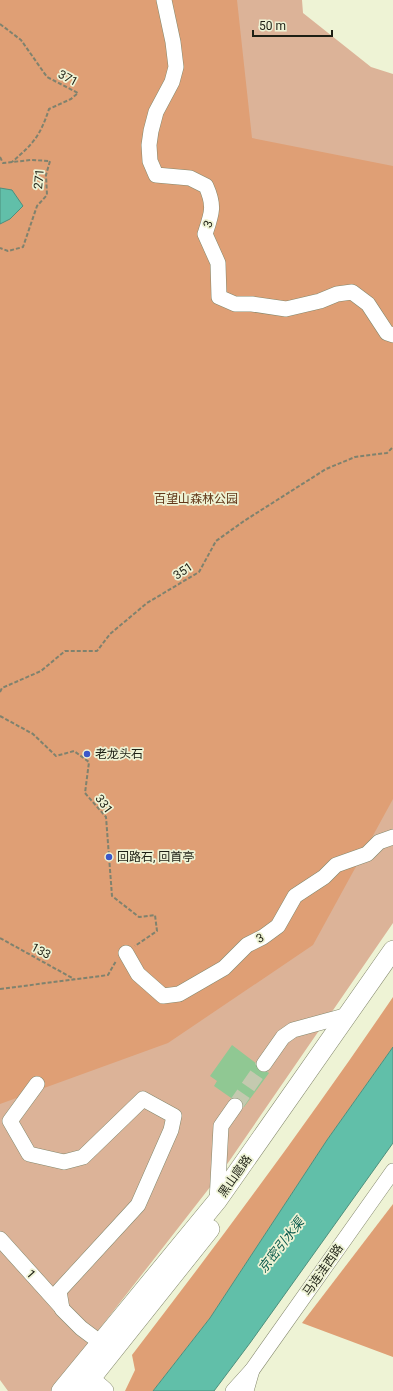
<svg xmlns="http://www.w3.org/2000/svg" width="393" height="1391" viewBox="0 0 393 1391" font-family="Roboto,'Noto Sans SC',sans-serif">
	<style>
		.green { fill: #dcb398 }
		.forest { fill: #df9f75 }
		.water { fill: #61bfa9; stroke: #4d8f7d }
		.building { fill: #90c893 }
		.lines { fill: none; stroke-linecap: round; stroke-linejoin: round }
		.minor-tunnel { stroke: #c4c9af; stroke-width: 15; stroke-dasharray: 15 8; stroke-linecap: butt }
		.minor-casing { stroke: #84886d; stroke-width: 16 }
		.major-casing { stroke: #84886d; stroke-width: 20 }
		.path { stroke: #7f826e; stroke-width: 2; stroke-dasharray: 4 2; stroke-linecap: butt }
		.minor { stroke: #fff; stroke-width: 15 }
		.major { stroke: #fff; stroke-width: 19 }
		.poi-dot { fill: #3b58ca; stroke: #eef3d5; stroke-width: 1.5 }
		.labels { text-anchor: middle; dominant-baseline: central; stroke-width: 3.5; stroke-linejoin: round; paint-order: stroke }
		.street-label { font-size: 12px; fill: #1e2015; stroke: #eef3d5 }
		.park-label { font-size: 12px; fill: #613718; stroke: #eef3d5 }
		.poi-label { font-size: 12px; fill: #1e2015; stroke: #eef3d5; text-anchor: start }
		.water-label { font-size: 13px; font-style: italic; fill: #0c5b4d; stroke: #eef3d5 }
	</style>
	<rect width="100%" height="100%" fill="#eef3d5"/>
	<polygon class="green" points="0,0 302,0 303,13 371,67 393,74 393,923 221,1173 51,1391 8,1391 0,1380"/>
	<g class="forest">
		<polygon points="0,0 237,0 252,138 393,166 393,799 313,945 168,1043 0,1104"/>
		<path d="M393,997v50l-66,93 -117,178 -57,73h-28l10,-21 -3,-15c90,-117 178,-236 261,-358z"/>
		<polygon points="393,1204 393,1357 302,1323"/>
	</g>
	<g class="water">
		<polygon points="0,188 12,190 23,206 10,219 0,224"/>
		<polygon points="393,1047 393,1143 250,1343 214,1391 153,1391 210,1318 327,1140"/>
	</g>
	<polygon class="building" points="232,1045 269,1073 244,1107 214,1086 217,1081 210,1076"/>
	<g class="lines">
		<polyline class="minor-tunnel" points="235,1106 264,1064"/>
		<defs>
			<g id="minor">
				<path d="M164,0l9,42 3,25 -4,15 -16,30 -5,19 -2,14 1,16 6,14 34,3 16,8c9,20 6,27 -1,48l13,29 1,34 16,7h17l34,5 34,-8 17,-7 15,-2 16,12 19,29 6,2"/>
				<polyline points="126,953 138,974 163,996 179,994 224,968 247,945 263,937 278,926 295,896 324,877 336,865 367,854 379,842 393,837"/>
				<polyline points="264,1064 283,1037 293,1030 348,1015"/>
				<polyline points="37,1084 10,1121 29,1154 64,1162 83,1157 143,1099 174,1116 171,1130 138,1205 59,1291 62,1309 81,1328 101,1343"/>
				<polyline points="217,1201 221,1126 235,1106"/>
				<polyline points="0,1239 62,1308"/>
				<polyline points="252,1370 393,1171"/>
				<polyline points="233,1391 252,1370 246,1391"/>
			</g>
			<g id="major">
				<polyline points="81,1371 104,1391"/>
				<polyline points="61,1391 217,1201 393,950"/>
				<polyline points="81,1391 210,1229"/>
			</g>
		</defs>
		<use href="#minor" class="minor-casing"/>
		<use href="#major" class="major-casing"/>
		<g class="path">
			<path d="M0,24l21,16 26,37 31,16 -7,6 -22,10c-9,27 -15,34 -37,53"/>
			<polyline points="0,157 3,163 31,160 50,161 46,175 47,195 37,206 23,247 8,251 0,248"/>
			<polyline points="0,692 2,688 41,671 65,651 97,651 110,634 147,603 199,572 216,541 244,521 326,469 355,457 387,453 393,447"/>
			<polyline points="0,716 33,734 56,756 74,751 89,762 85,793 106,817 112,896 139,917 155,915 157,931 135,946"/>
			<polyline points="0,938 74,979"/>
			<polyline points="0,989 108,975 116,961"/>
		</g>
		<use href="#minor" class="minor"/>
		<use href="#major" class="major"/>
	</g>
	<g class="poi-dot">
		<circle cx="87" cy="754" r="4"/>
		<circle cx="109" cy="857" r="4"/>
	</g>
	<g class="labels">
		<g class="street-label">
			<text transform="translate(68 78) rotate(28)">371</text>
			<text transform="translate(39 179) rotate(-85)">271</text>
			<text transform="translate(208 224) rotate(-71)">3</text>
			<text transform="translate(183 571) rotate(-34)">351</text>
			<text transform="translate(104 804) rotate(54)">331</text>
			<text transform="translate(260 938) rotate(-29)">3</text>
			<text transform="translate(41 951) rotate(28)">133</text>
			<text transform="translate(235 1176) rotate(-55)">黑山扈路</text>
			<text transform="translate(323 1270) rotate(-55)">马连洼西路</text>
			<text transform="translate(31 1274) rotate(48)">1</text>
		</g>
		<g class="park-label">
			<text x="196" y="499">百望山森林公园</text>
		</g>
		<g class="poi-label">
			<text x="95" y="754">老龙头石</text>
			<text x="117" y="857">回路石, 回首亭</text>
		</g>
		<g class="water-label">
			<text transform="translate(281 1245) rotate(-52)">京密引水渠</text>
		</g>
	</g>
	<path d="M253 30v6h79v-6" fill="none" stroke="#1e2015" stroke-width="2"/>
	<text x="259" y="30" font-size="12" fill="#1e2015" stroke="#eef3d5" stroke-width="3" paint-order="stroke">50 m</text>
</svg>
